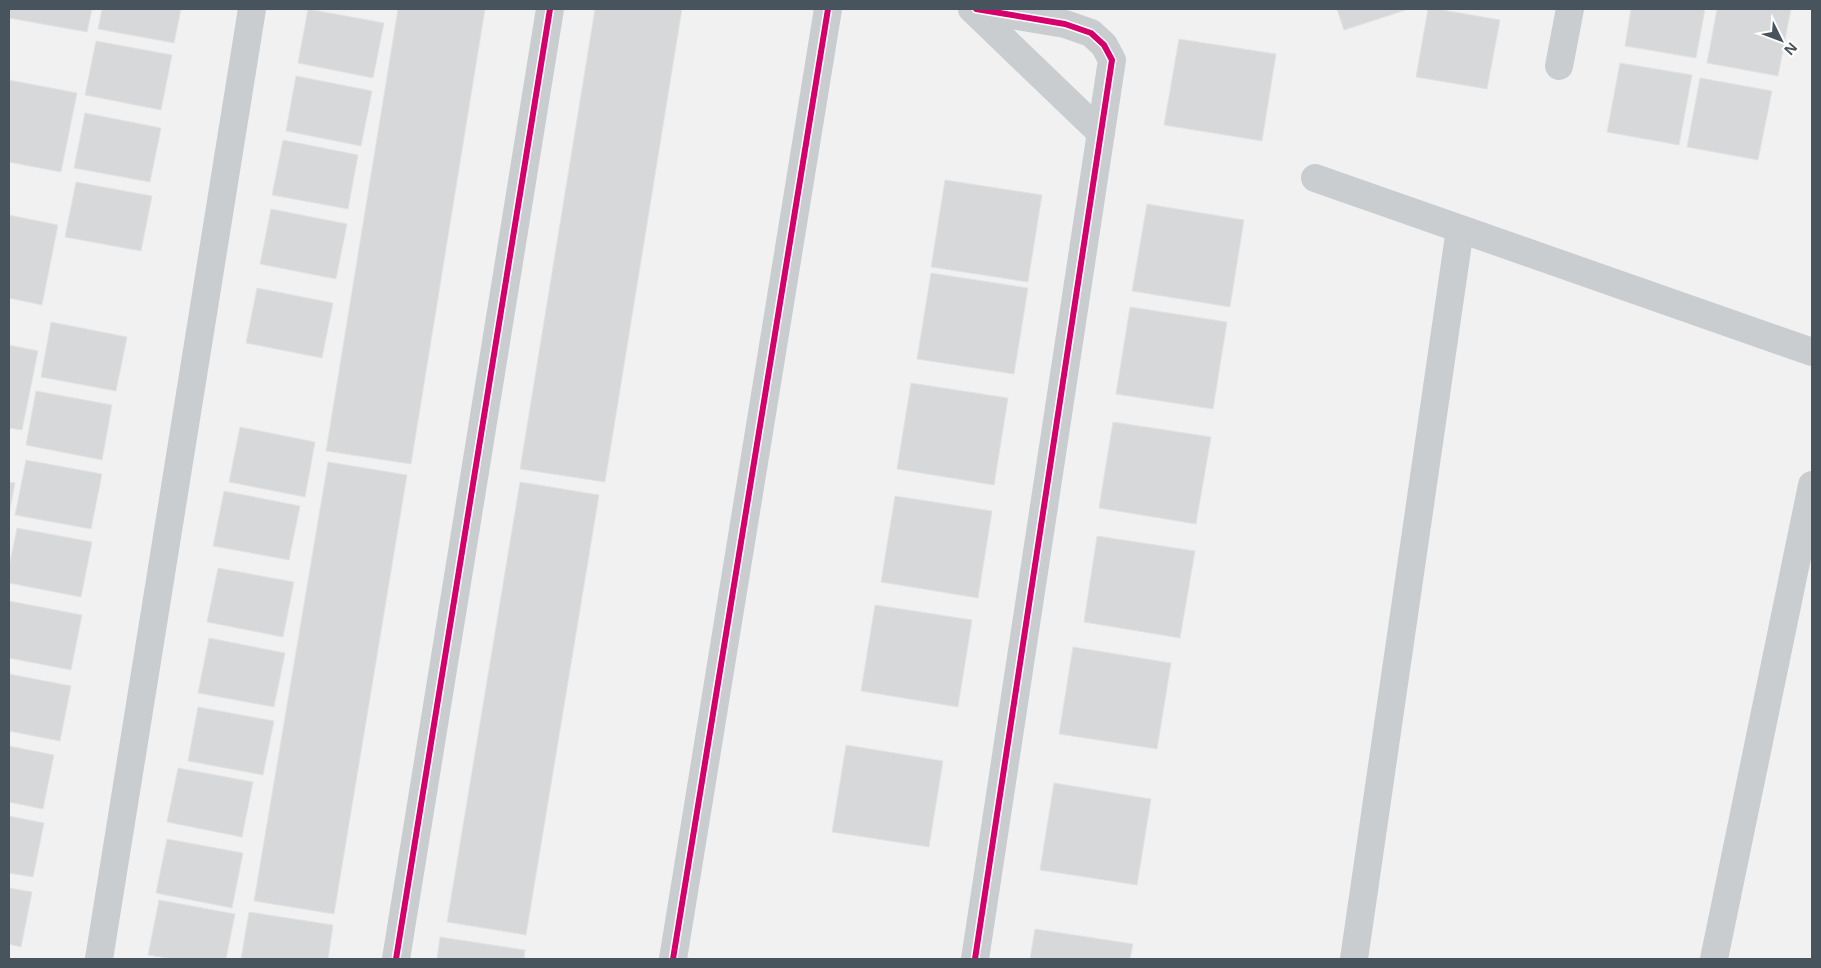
<svg xmlns="http://www.w3.org/2000/svg" width="1821" height="968" viewBox="0 0 1821 968" font-family="'Open Sans',sans-serif">
	<style>
		.building { fill: #d7d8d9; stroke: #e2e3e4 }
		.lines { fill: none; stroke-linecap: round; stroke-linejoin: round }
		.street { stroke: #cacdcf; stroke-width: 28 }
		.cycleway-casing { stroke: #fff; stroke-width: 9 }
		.cycleway { stroke: #d6006c; stroke-width: 6 }
	</style>
	<rect width="100%" height="100%" fill="#f1f1f1"/>
	<g class="building">
		<polygon points="9,9 92,9 87,32 9,18"/>
		<polygon points="102,9 181,9 174,43 98,29"/>
		<polygon points="308,9 384,23 373,78 298,63"/>
		<polygon points="398,9 485,9 411,464 326,451"/>
		<polygon points="595,9 682,9 605,482 520,469"/>
		<polygon points="1337,9 1409,9 1344,30"/>
		<polygon points="1428,9 1437,9 1500,20 1487,89 1416,77"/>
		<polygon points="1631,9 1705,9 1696,58 1625,46"/>
		<polygon points="1717,9 1791,9 1778,76 1707,63"/>
		<polygon points="1179,39 1276,54 1262,141 1164,125"/>
		<polygon points="96,41 172,55 161,110 85,95"/>
		<polygon points="1620,63 1692,75 1679,145 1607,132"/>
		<polygon points="296,76 372,91 361,146 286,131"/>
		<polygon points="1700,78 1772,91 1758,160 1687,147"/>
		<polygon points="9,80 77,93 61,172 9,162"/>
		<polygon points="85,113 161,128 150,182 74,168"/>
		<polygon points="283,140 358,155 348,209 272,195"/>
		<polygon points="945,180 1042,195 1028,282 931,267"/>
		<polygon points="76,182 152,196 141,251 65,237"/>
		<polygon points="1147,204 1244,220 1230,307 1132,291"/>
		<polygon points="271,209 347,224 336,279 260,264"/>
		<polygon points="9,215 58,225 42,305 9,298"/>
		<polygon points="931,273 1028,288 1014,374 917,359"/>
		<polygon points="257,288 333,303 322,358 246,343"/>
		<polygon points="1130,307 1227,322 1213,409 1116,394"/>
		<polygon points="51,322 127,337 116,391 41,377"/>
		<polygon points="9,345 38,351 22,430 9,428"/>
		<polygon points="911,383 1008,398 994,485 897,469"/>
		<polygon points="36,391 112,405 102,460 26,445"/>
		<polygon points="1113,422 1211,437 1196,524 1099,508"/>
		<polygon points="240,427 315,442 305,497 229,482"/>
		<polygon points="26,460 102,474 91,529 15,515"/>
		<polygon points="328,462 407,475 334,914 254,901"/>
		<polygon points="9,482 15,483 9,515"/>
		<polygon points="520,482 599,495 526,935 447,922"/>
		<polygon points="224,491 300,506 289,560 213,546"/>
		<polygon points="895,496 992,511 978,598 881,582"/>
		<polygon points="17,528 92,542 81,597 9,583 9,567"/>
		<polygon points="1097,536 1195,551 1180,638 1084,622"/>
		<polygon points="218,568 294,582 283,637 207,622"/>
		<polygon points="9,601 82,615 71,670 9,658"/>
		<polygon points="875,605 972,620 958,707 861,691"/>
		<polygon points="209,638 285,653 274,707 198,693"/>
		<polygon points="1073,647 1171,663 1157,749 1059,734"/>
		<polygon points="9,674 71,686 60,741 9,731"/>
		<polygon points="198,707 274,721 263,775 188,761"/>
		<polygon points="846,745 943,761 929,847 832,832"/>
		<polygon points="9,746 54,755 43,809 9,802"/>
		<polygon points="178,768 253,782 242,837 167,822"/>
		<polygon points="1054,783 1151,799 1137,885 1040,870"/>
		<polygon points="9,816 44,823 33,877 9,873"/>
		<polygon points="167,839 243,853 232,908 156,893"/>
		<polygon points="9,888 32,892 21,947 9,944"/>
		<polygon points="159,900 235,914 226,959 173,959 148,955"/>
		<polygon points="249,912 333,925 328,959 241,959"/>
		<polygon points="1035,929 1133,944 1130,959 1030,959"/>
		<polygon points="440,937 525,950 524,959 437,959"/>
	</g>
	<g class="lines">
		<g class="street">
			<polyline points="972,9 1101,133"/>
			<polyline points="1559,66 1570,9"/>
			<polyline points="1315,178 1812,352"/>
			<polyline points="99,959 252,9"/>
			<polyline points="396,959 550,9"/>
			<polyline points="673,959 828,9"/>
			<polyline points="975,959 1112,60 1104,45 1091,33 1065,24 976,9"/>
			<polyline points="1354,959 1460,229"/>
			<polyline points="1714,959 1812,485"/>
		</g>
		<defs>
			<g id="cycleway">
				<polyline points="396,959 550,9"/>
				<polyline points="673,959 828,9"/>
				<polyline points="975,959 1112,60 1104,45 1091,33 1065,24 976,9"/>
			</g>
		</defs>
		<use href="#cycleway" class="cycleway-casing"/>
		<use href="#cycleway" class="cycleway"/>
	</g>
	<rect width="1821" height="968" fill="none" stroke="#47545e" stroke-width="20"/>
	<g transform="translate(1781 40) rotate(132)" stroke="#ffffff" stroke-width="4" paint-order="stroke">
	<path d="M0-4L9 19L0 12L-9 19Z" fill="#47545e"/>
	<text y="-8" font-size="14" font-weight="bold" text-anchor="middle" fill="#47545e">N</text>
	</g>
</svg>
